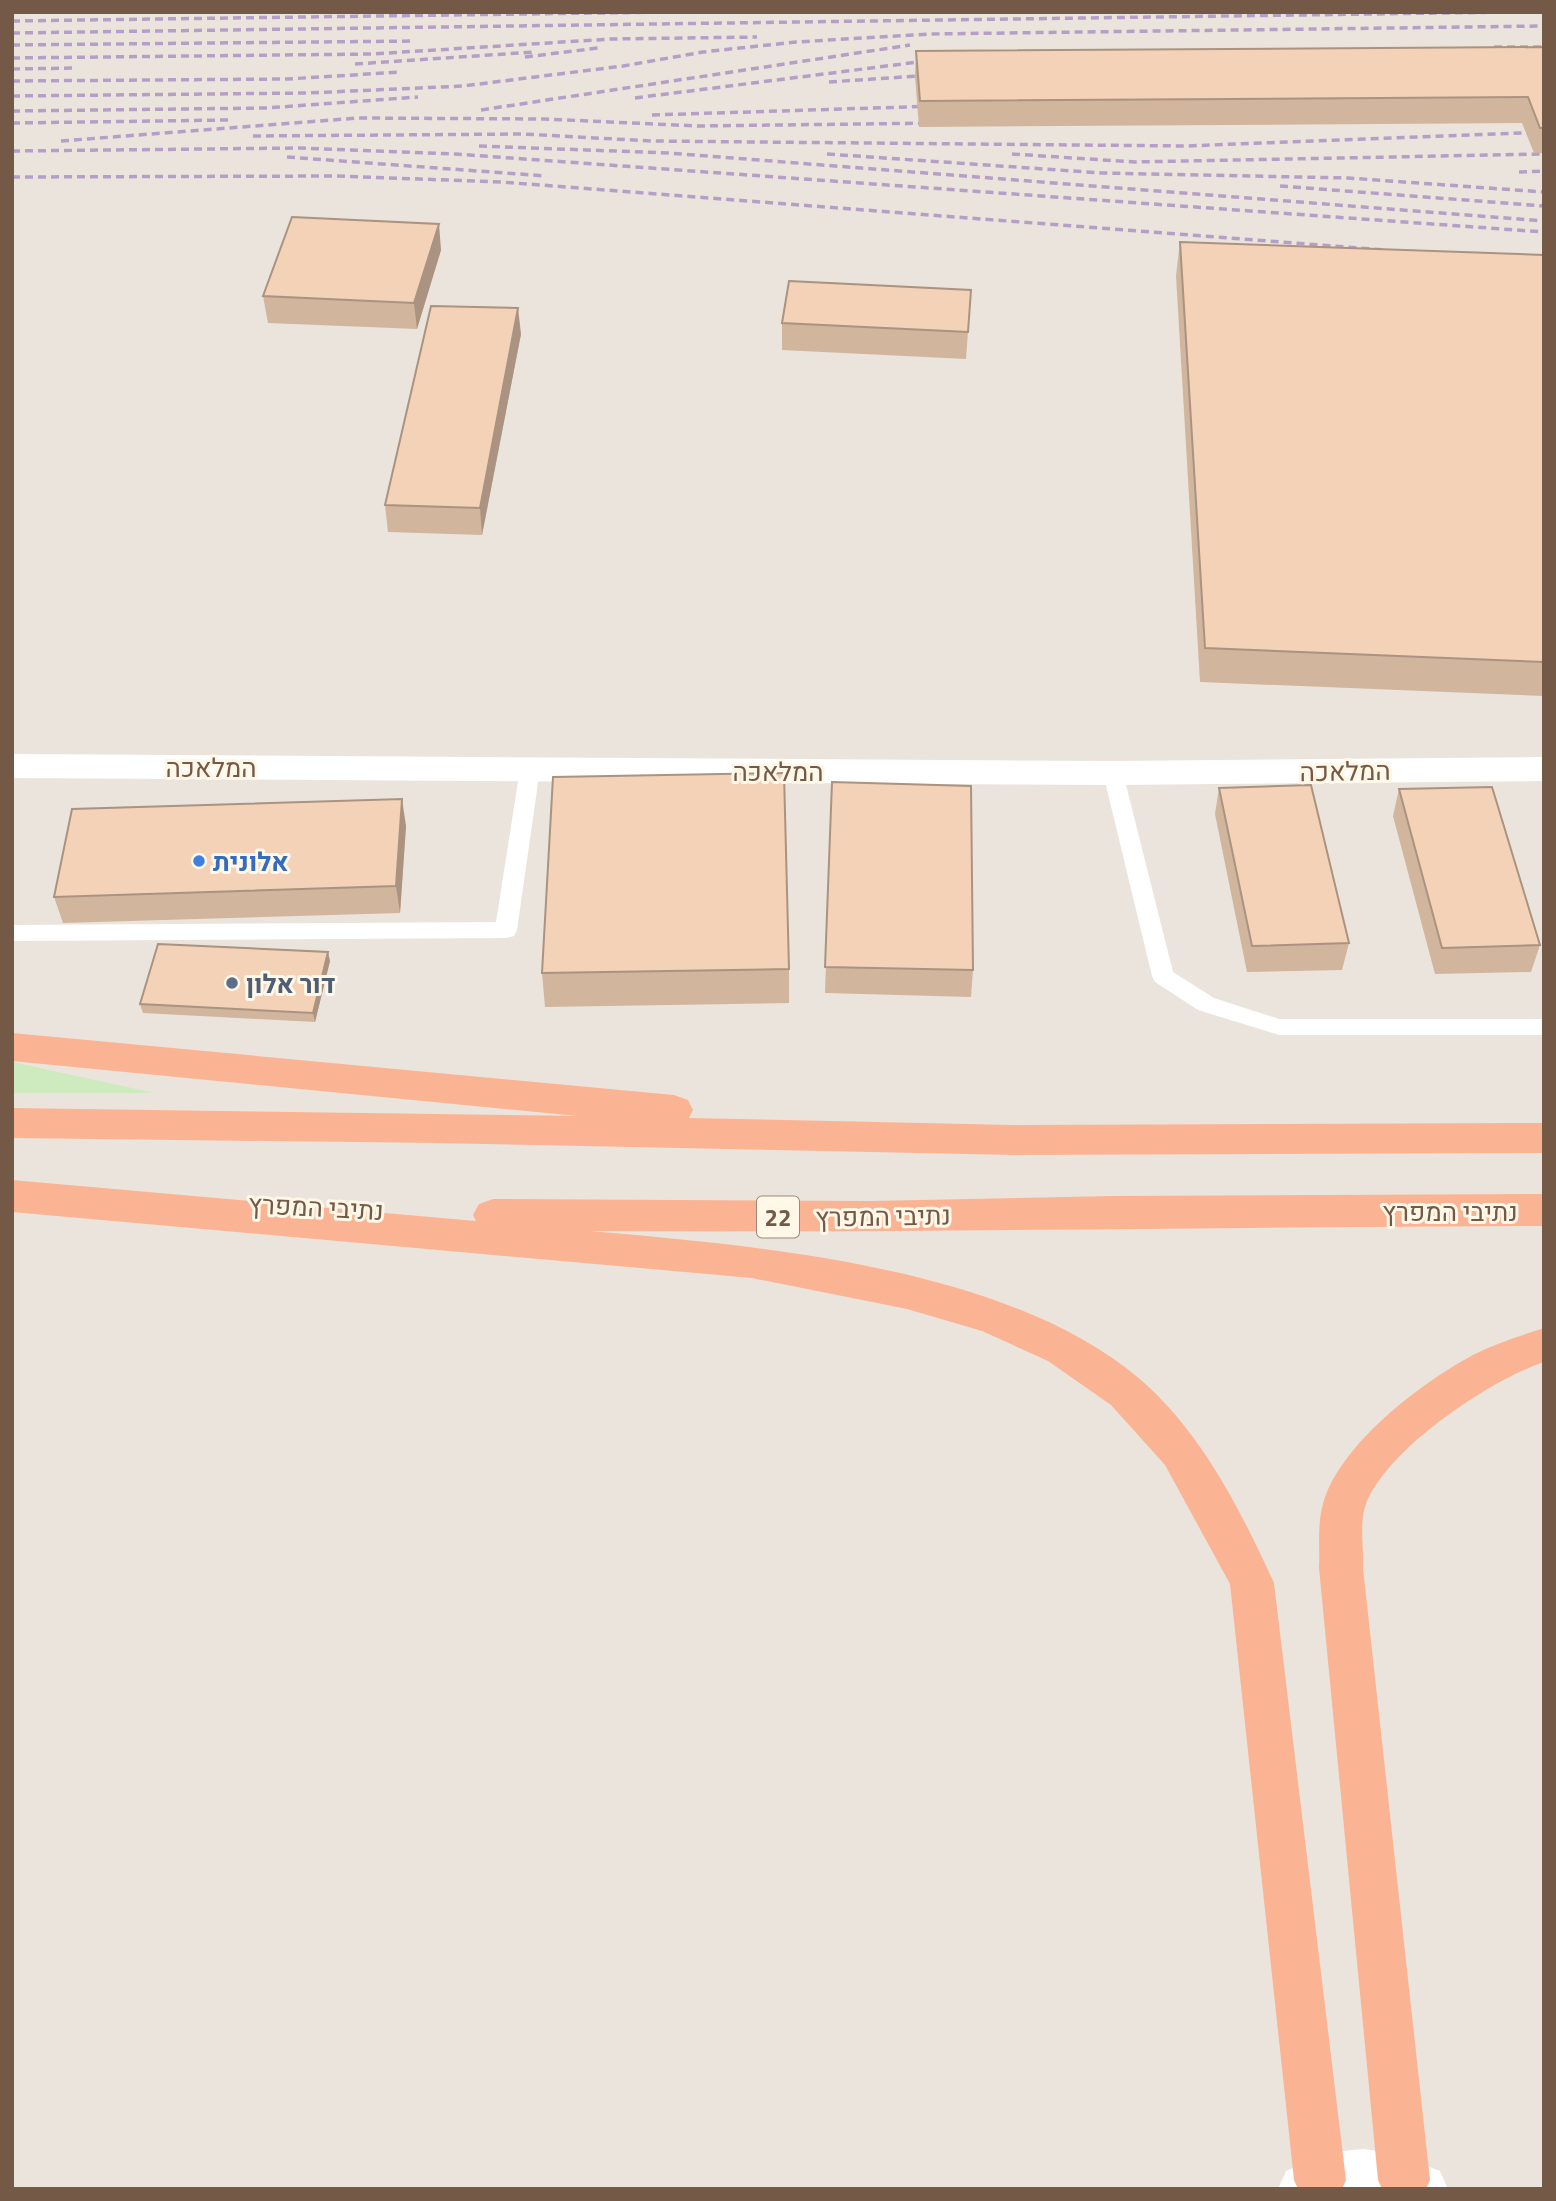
<svg xmlns="http://www.w3.org/2000/svg" width="1556" height="2201" viewBox="0 0 1556 2201" font-family="'Titillium Web',Heebo,sans-serif">
	<style>
		.industrial { fill: #ebe4dc }
		.green { fill: #ceeabf }
		.lines { fill: none; stroke-linecap: round; stroke-linejoin: round }
		.service { fill: #fff; fill-rule: evenodd }
		.minor { fill: #fff; fill-rule: evenodd }
		.motorway { fill: #fab494; fill-rule: evenodd }
		.rail { stroke: #b69fc6; stroke-width: 3.5; stroke-dasharray: 8 5; stroke-linecap: butt }
		.wall { fill: #d1b59d }
		.shaded-wall { fill: #aa9380 }
		.building { fill: #f3d2b7; stroke: #aa9380; stroke-width: 2 }
		.shop-dot { fill: #3f7fe0; stroke: #fff7e7; stroke-width: 2.5 }
		.service-dot { fill: #5c6f8a; stroke: #fff7e7; stroke-width: 2.5 }
		.labels { text-anchor: middle; dominant-baseline: central; stroke-width: 6; stroke-linejoin: round; paint-order: stroke }
		.shield { fill: #fff7e7; stroke: #9e8877; stroke-width: 2 }
		.shield-label { font-size: 24px; font-weight: bold; fill: #745947 }
		.street-label { font-size: 26px; fill: #745947; stroke: #fff7e7 }
		.shop-label { font-size: 26px; font-weight: bold; fill: #366cbe; stroke: #fff7e7; text-anchor: start }
		.service-label { font-size: 26px; font-weight: bold; fill: #4e5e75; stroke: #fff7e7; text-anchor: start }
	</style>
	<rect width="100%" height="100%" fill="#fdf3e0"/>
	<rect class="industrial" x="12" y="12" width="1532" height="2177"/>
	<polygon class="green" points="12,1062 155,1093 12,1093"/>
	<g class="lines">
		<g class="service">
			<polygon points="530,762 537,764 540,769 517,930 514,936 506,938 12,941 12,925 496,922 520,769 523,764"/>
			<polygon points="1113,766 1120,768 1123,773 1173,972 1214,998 1279,1019 1544,1019 1544,1035 1279,1035 1198,1010 1155,982 1152,976 1103,773 1106,768"/>
		</g>
		<g class="minor">
			<polygon points="12,754 1113,761 1544,757 1544,781 1113,785 12,778"/>
			<polygon points="1363,2149 1393,2153 1440,2171 1448,2189 1278,2189 1286,2171 1333,2152"/>
		</g>
		<g class="motorway">
			<polygon points="12,1033 674,1095 688,1100 693,1110 689,1118 1014,1125 1544,1123 1544,1153 1014,1155 435,1143 12,1138 12,1108 578,1116 12,1061"/>
			<path d="M12,1180l464,41 -3,-6 6,-11 14,-5 378,2 241,-5 432,-2v32c-318,1 -636,7 -954,5 169,15 418,35 551,149 61,53 100,131 133,203l72,597 -4,9h-44l-4,-9 -64,-596 -65,-119 -54,-60 -63,-44 -66,-30 -75,-22 -155,-31 -740,-66z"/>
			<path d="M1544,1328v34c-54,18 -157,87 -178,142 -7,18 -2,44 -3,64l67,612 -4,9h-44l-4,-9 -59,-612c1,-21 -2,-44 4,-64 16,-59 99,-122 150,-149 23,-12 47,-19 71,-27z"/>
		</g>
		<g class="rail">
			<polyline points="12,21 670,12"/>
			<polyline points="12,33 1513,12"/>
			<polyline points="12,45 415,41"/>
			<polyline points="1494,47 1544,47"/>
			<polyline points="525,57 598,48"/>
			<polyline points="12,58 371,54 611,39 757,37"/>
			<polyline points="355,64 534,52"/>
			<polyline points="12,69 76,68"/>
			<polyline points="12,81 288,79 400,72"/>
			<polyline points="829,82 933,75"/>
			<polyline points="12,96 307,93 463,86 623,66 703,52 796,42 930,34 1544,26"/>
			<polyline points="635,98 934,60"/>
			<polyline points="481,110 910,45"/>
			<polyline points="12,111 266,108 418,97"/>
			<polyline points="652,115 938,106"/>
			<polyline points="12,123 229,120"/>
			<polyline points="253,136 523,134 651,141 1186,146 1544,132"/>
			<polyline points="61,141 358,118 545,119 698,126 938,123"/>
			<polyline points="479,146 668,153 1544,221"/>
			<polyline points="12,151 300,148 455,154 1544,232"/>
			<polyline points="827,154 1102,173 1348,178 1544,192"/>
			<polyline points="1012,154 1135,162 1544,154"/>
			<polyline points="287,157 546,176"/>
			<polyline points="1519,172 1544,171"/>
			<polyline points="12,177 336,176 501,182 1385,250"/>
			<polyline points="1280,186 1544,206"/>
		</g>
	</g>
	<g class="wall">
		<polygon points="1544,47 1544,153 1534,153 1522,123 919,127 915,76 916,51"/>
		<polygon points="1180,242 1544,255 1544,696 1200,682 1176,276"/>
		<polygon points="441,250 417,329 268,323 263,296"/>
		<polygon points="971,290 966,359 782,350 782,323"/>
		<polygon points="521,334 482,535 388,532 385,505"/>
		<polygon points="832,782 973,970 971,997 825,993"/>
		<polygon points="1219,788 1349,943 1342,970 1247,972 1215,814"/>
		<polygon points="1399,789 1540,945 1531,972 1435,974 1393,816"/>
		<polygon points="406,826 400,913 63,923 54,897"/>
		<polygon points="330,961 315,1022 143,1013 140,1004"/>
		<polygon points="789,969 789,1003 545,1007 542,973"/>
	</g>
	<g class="shaded-wall">
		<polygon points="439,224 441,250 417,329 414,303"/>
		<polygon points="518,308 521,334 482,535 480,508"/>
		<polygon points="402,799 406,826 400,913 396,886"/>
		<polygon points="328,952 330,961 315,1022 313,1013"/>
	</g>
	<g class="building">
		<polygon points="1544,47 1544,128 1540,128 1528,97 920,101 916,51"/>
		<polygon points="292,217 439,224 414,303 263,296"/>
		<polygon points="1180,242 1544,255 1544,662 1205,648"/>
		<polygon points="789,281 971,290 968,332 782,323"/>
		<polygon points="431,306 518,308 480,508 385,505"/>
		<polygon points="784,773 789,969 542,973 553,777"/>
		<polygon points="832,782 971,786 973,970 825,967"/>
		<polygon points="1311,785 1349,943 1252,946 1219,788"/>
		<polygon points="1492,787 1540,945 1442,948 1399,789"/>
		<polygon points="402,799 396,886 54,897 72,809"/>
		<polygon points="158,944 328,952 313,1013 140,1004"/>
	</g>
	<circle class="shop-dot" cx="199" cy="861" r="7"/>
	<circle class="service-dot" cx="232" cy="983" r="7"/>
	<g class="labels">
		<rect class="shield" x="757" y="1196.5" width="42" height="41" rx="5"/>
		<g class="shield-label">
			<text x="778" y="1217">22</text>
		</g>
		<g class="street-label">
			<text x="211" y="767">המלאכה</text>
			<text x="778" y="771">המלאכה</text>
			<text transform="translate(1345 771) rotate(-1)">המלאכה</text>
			<text transform="translate(316 1207) rotate(3)">נתיבי המפרץ</text>
			<text x="1450" y="1211">נתיבי המפרץ</text>
			<text transform="translate(883 1216) rotate(-1)">נתיבי המפרץ</text>
		</g>
		<g class="shop-label">
			<text x="213" y="861">אלונית</text>
		</g>
		<g class="service-label">
			<text x="246" y="983">דור אלון</text>
		</g>
	</g>
	<rect width="1556" height="2201" fill="none" stroke="#745947" stroke-width="28"/>
</svg>
